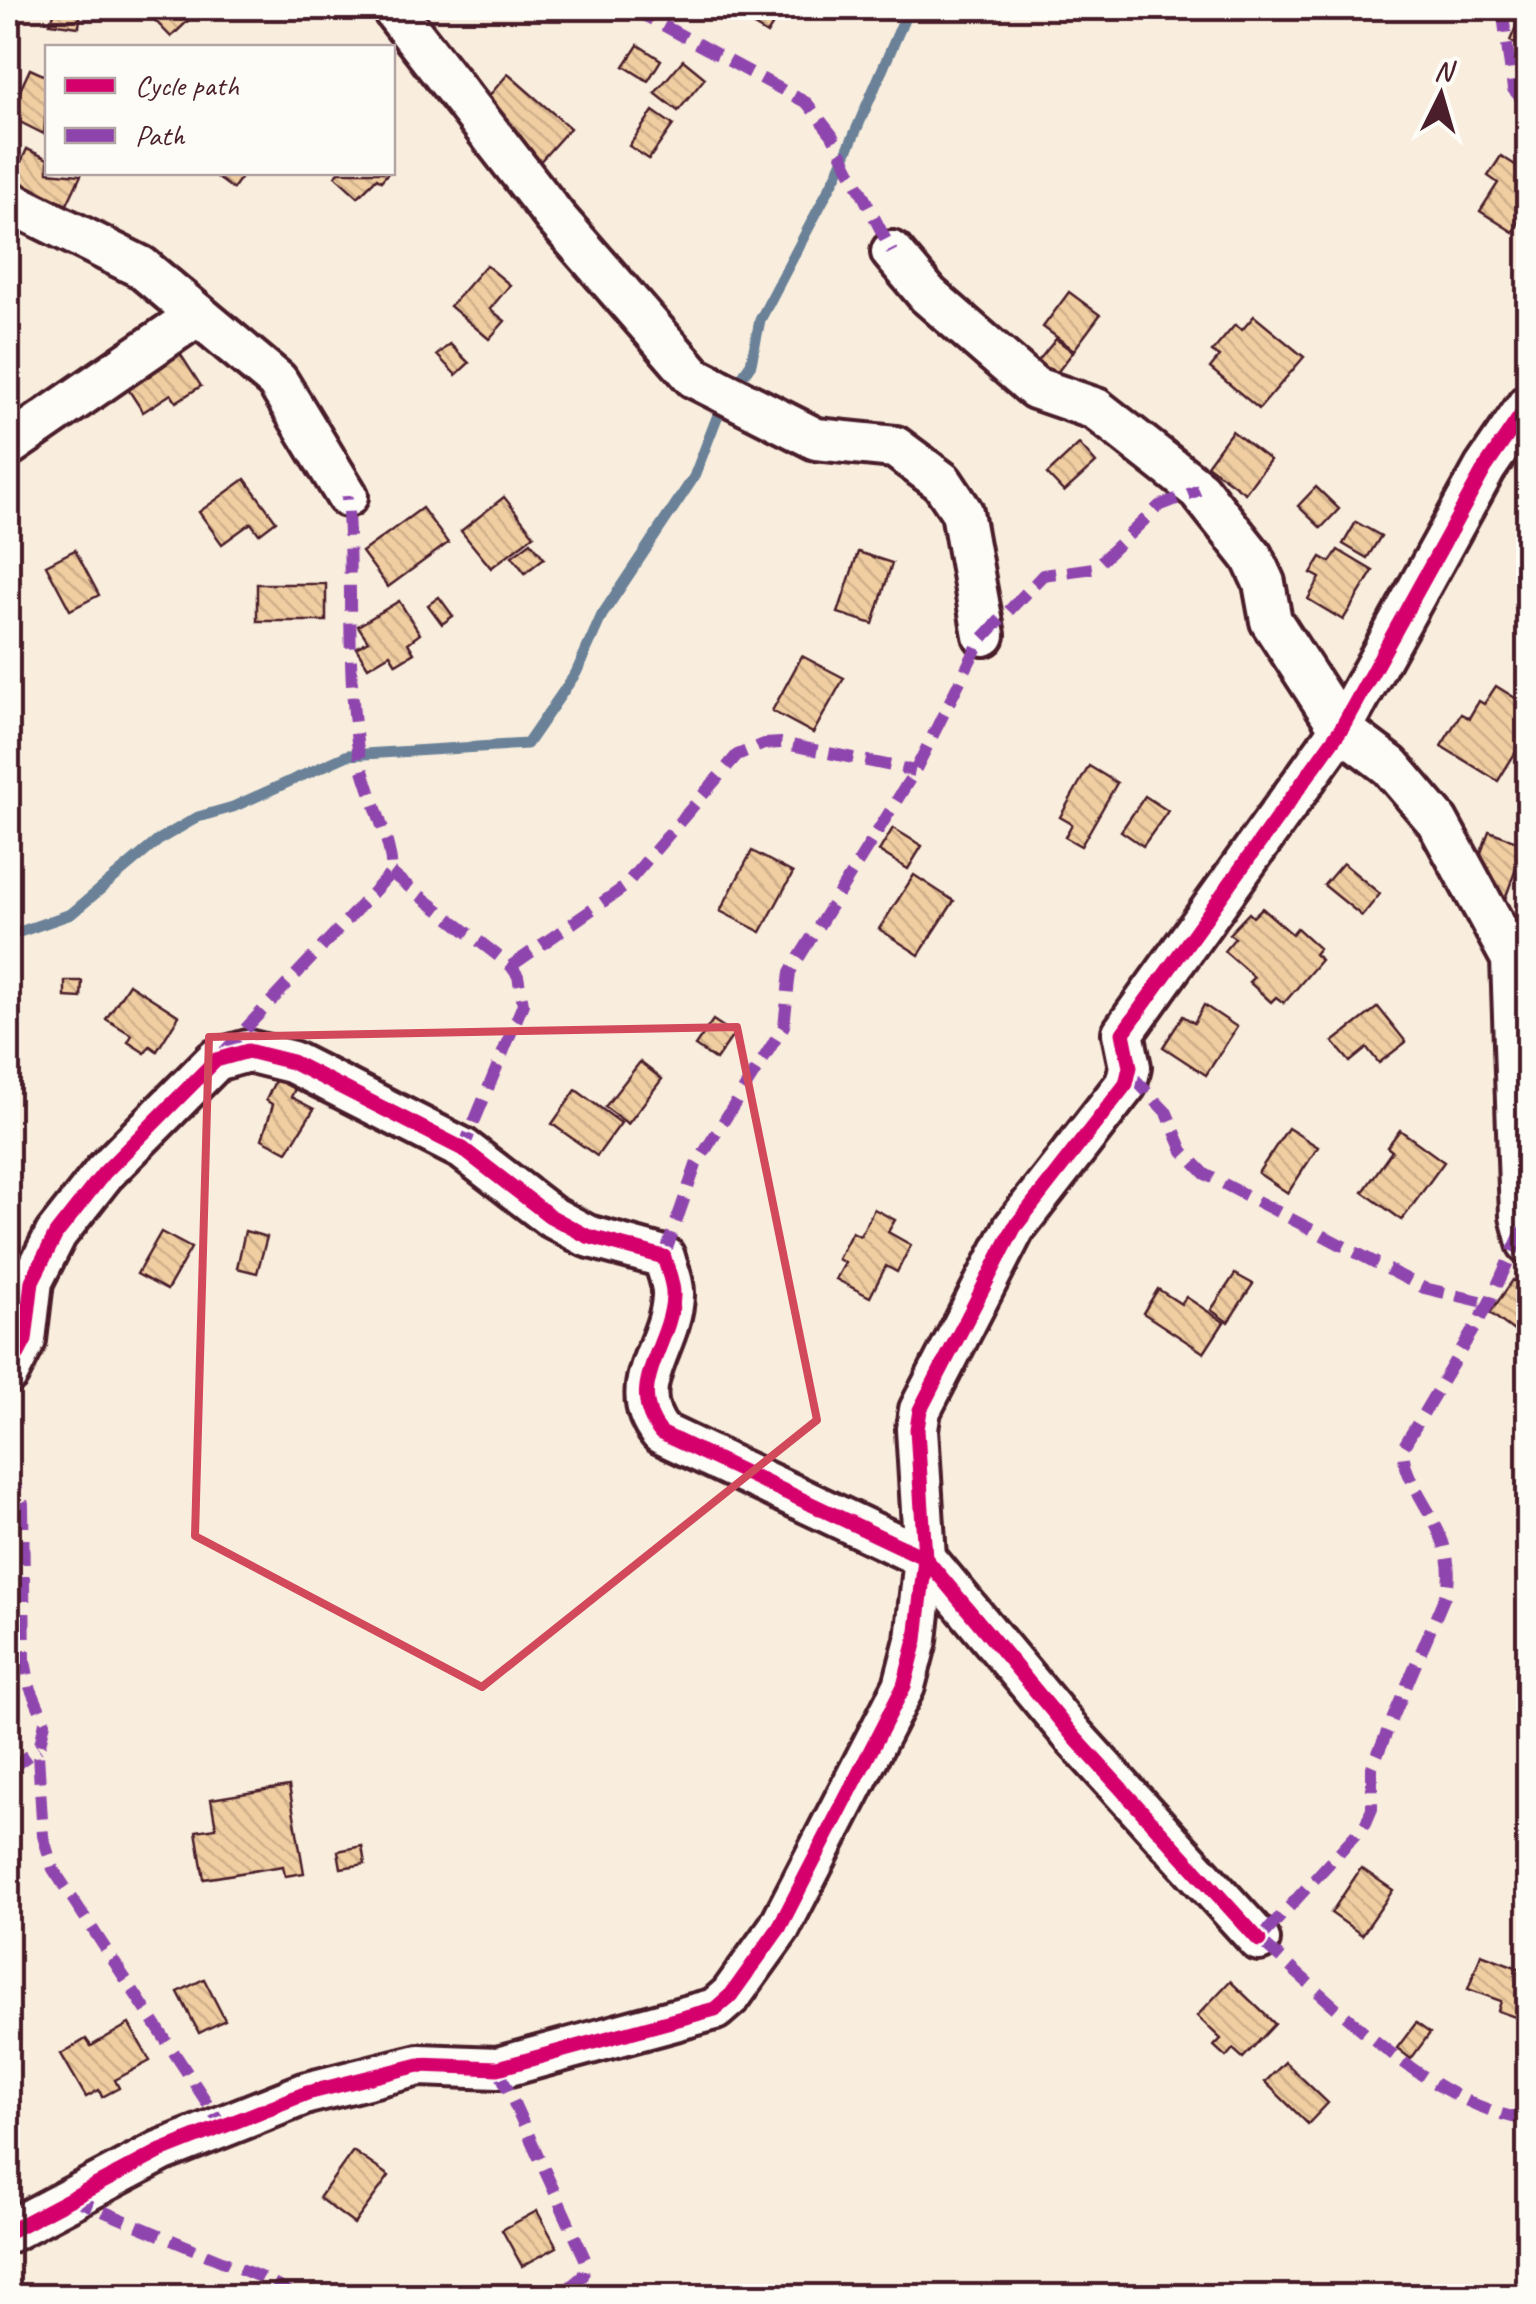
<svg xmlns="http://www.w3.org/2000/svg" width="1536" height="2304" viewBox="0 0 1536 2304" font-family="Caveat,sans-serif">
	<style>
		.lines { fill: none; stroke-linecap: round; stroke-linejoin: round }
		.stream { stroke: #6a8198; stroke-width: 11 }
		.building { fill: url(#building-back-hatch); stroke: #4a1f2b; stroke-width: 2.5 }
		.minor-casing { stroke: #4a1f2b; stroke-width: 48 }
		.minor { stroke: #fdfcf7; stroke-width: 40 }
		.quiet { stroke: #8e44ad; stroke-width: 12; stroke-dasharray: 25 12; stroke-linecap: butt }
		.cycleway-casing { stroke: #fdfcf7; stroke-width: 21 }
		.cycleway { stroke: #d6006c; stroke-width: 15 }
		.marked { fill: none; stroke: #d1495b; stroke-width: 8; stroke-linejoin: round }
	</style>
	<defs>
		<pattern id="building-back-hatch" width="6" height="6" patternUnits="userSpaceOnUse" patternTransform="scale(2.5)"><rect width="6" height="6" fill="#f0cea1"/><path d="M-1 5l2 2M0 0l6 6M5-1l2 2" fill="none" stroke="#cfb08b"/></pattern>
	</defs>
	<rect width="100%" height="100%" fill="#f9eedd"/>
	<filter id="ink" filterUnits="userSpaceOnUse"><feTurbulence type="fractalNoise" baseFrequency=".01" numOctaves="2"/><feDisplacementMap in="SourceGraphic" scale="20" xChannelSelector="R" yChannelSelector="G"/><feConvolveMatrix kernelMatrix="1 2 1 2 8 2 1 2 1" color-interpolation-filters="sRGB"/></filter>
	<g filter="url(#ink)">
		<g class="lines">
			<polyline class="stream" points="8,936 71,914 160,839 198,817 233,807 348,755 527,744 576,673 602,615 694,477 721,407 751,364 760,320 838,172 909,8"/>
		</g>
		<g class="building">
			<polygon points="57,8 81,8 79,27 50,23"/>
			<polygon points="143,8 181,8 191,18 171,37"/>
			<polygon points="750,8 783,8 767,34 743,19"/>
			<polygon points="1519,20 1528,24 1528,77 1517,73 1527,50 1510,41"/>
			<polygon points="638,45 661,60 648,81 624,66"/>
			<polygon points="683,60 705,78 678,111 655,93"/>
			<polygon points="30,69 48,77 44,134 8,116"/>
			<polygon points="508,74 570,128 536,166 474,113"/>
			<polygon points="653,111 673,125 649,159 629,146"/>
			<polygon points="27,149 48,159 48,172 81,175 60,219 8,190"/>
			<polygon points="1501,156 1528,173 1528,208 1513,232 1480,211 1498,183 1488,176"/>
			<polygon points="210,172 245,172 233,189"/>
			<polygon points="339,172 389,172 381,181 377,178 358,197 335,176"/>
			<polygon points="486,265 510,285 490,309 505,321 489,339 450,306"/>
			<polygon points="1069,292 1100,315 1074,350 1043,327"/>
			<polygon points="1254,316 1304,357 1259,409 1210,368 1219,357 1212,352 1235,325 1242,330"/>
			<polygon points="170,338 201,386 176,402 171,394 143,412 117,372"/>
			<polygon points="1056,339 1073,352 1049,383 1031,370"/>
			<polygon points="450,344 469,363 456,375 437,355"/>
			<polygon points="1232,431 1270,460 1245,493 1207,465"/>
			<polygon points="1079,444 1096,463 1064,492 1047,474"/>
			<polygon points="245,479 276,521 259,534 251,523 222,544 199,512"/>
			<polygon points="1316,487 1339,509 1321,528 1298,506"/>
			<polygon points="504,497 534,535 491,568 461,531"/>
			<polygon points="422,508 448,543 388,587 362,552"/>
			<polygon points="1356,522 1381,536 1367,558 1343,544"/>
			<polygon points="531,542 544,558 525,573 512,556"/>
			<polygon points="75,550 99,595 70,610 46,565"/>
			<polygon points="1338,550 1373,571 1343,620 1308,599 1320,578 1311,573 1321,557 1330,562"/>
			<polygon points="858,552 892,563 873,624 838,613"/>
			<rect x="257" y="584" width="69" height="37"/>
			<polygon points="439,597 453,616 442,624 428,605"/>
			<polygon points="399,601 420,634 408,643 414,653 396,664 390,654 368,667 356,648 368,641 358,626"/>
			<polygon points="802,656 844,678 813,733 772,711"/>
			<polygon points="1496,686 1528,706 1528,732 1498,781 1441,746 1461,714 1469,718 1479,701 1484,704"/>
			<polygon points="1089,766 1117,783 1081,846 1065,837 1072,824 1060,817"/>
			<polygon points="1145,796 1168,811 1143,846 1121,831"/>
			<polygon points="893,828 922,846 908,869 879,851"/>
			<polygon points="1489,831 1525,844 1505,899 1469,885"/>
			<polygon points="752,851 793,873 761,932 720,911"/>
			<polygon points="1343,863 1380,894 1362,916 1324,885"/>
			<polygon points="914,875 954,901 919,955 879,929"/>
			<polygon points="1262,908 1292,934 1297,928 1319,948 1314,954 1321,960 1284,1003 1276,997 1271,1002 1249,982 1254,977 1224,951 1235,938 1229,934 1249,913 1253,917"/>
			<polygon points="65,981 82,981 81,998 65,997"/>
			<polygon points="129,984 179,1016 157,1051 150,1046 145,1053 128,1042 132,1035 106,1019"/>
			<polygon points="1204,1005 1237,1027 1206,1075 1163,1047 1183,1016 1194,1023"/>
			<polygon points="1378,1007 1406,1042 1379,1063 1367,1048 1350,1062 1333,1042"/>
			<polygon points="713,1020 734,1034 716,1060 695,1046"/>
			<polygon points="640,1062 662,1079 628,1124 605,1107"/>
			<polygon points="276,1079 295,1089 291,1097 314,1109 287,1152 262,1139 273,1105 266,1100"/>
			<polygon points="576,1090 621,1123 597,1156 552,1124"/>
			<polygon points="1288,1128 1318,1147 1288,1193 1258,1173"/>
			<polygon points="1400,1130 1444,1162 1402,1220 1363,1192 1392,1151 1387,1147"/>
			<polygon points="874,1209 895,1220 888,1232 911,1245 897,1272 886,1266 870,1297 836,1279 845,1263 838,1259 852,1232 860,1236"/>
			<polygon points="245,1231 267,1237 257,1273 237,1268"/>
			<polygon points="161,1232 191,1248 167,1290 137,1274"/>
			<polygon points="1235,1274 1253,1284 1228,1322 1211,1310"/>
			<polygon points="1513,1280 1528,1291 1528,1310 1514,1331 1490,1313"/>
			<polygon points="1158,1289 1181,1304 1186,1297 1224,1322 1204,1353 1143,1313"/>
			<polygon points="289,1786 304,1873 285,1876 283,1866 204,1879 196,1831 216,1828 211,1799"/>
			<polygon points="362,1846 365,1864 341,1868 338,1851"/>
			<polygon points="1361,1868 1393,1890 1362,1935 1331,1913"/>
			<polygon points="1481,1954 1521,1969 1522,1964 1528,1967 1528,2011 1519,2008 1515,2017 1498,2011 1501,2001 1468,1989"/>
			<polygon points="204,1979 225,2020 199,2033 178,1992"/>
			<polygon points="1230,1981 1275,2024 1243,2058 1233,2049 1226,2057 1214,2046 1221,2039 1197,2016"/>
			<polygon points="1416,2023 1430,2033 1411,2059 1397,2048"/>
			<polygon points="129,2024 150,2061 115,2080 119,2088 102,2097 99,2090 86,2097 61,2054 86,2039 91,2046"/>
			<polygon points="1285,2062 1328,2103 1308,2124 1265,2082"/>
			<polygon points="353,2151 389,2176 354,2224 319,2198"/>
			<polygon points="537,2211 557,2247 522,2266 502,2230"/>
		</g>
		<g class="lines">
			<defs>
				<g id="minor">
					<polyline points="392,8 555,217 694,377 816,439 895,447 942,482 962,512 984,635"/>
					<polyline points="8,201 141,267 277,381 347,496"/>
					<polyline points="892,252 928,295 1035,388 1096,409 1199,490 1252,557 1264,583 1271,621 1341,729 1390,766 1437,821 1512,959 1521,1216 1528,1243"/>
					<polyline points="8,446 196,316"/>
					<path d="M8,1373l17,-33 7,-59 24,-47 48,-61 112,-113 32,-9 44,11 171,87 87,67 37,20 77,21c3,12 10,26 9,39 -2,51 -50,90 -12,137l264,125 -8,-129 3,-19 94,-182 112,-144 4,-17 -7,-34 218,-304 144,-261 43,-63"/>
					<polyline points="8,2232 161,2151 307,2093 419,2065 498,2068 715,2009 731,1995 779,1928 904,1686 916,1640 925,1558 1075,1738 1259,1940"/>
				</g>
			</defs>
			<use href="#minor" class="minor-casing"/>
			<use href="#minor" class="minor"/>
			<g class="quiet">
				<polyline points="631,8 807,103 832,135 892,252"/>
				<polyline points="1502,8 1513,89 1528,106"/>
				<polyline points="391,873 511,966 518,976 523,1004 463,1149"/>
				<polyline points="511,966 623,888 737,755 764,744 781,743 915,771"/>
				<path d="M220,1056l171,-183c4,-27 -28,-89 -33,-124 -12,-83 -5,-169 -11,-253"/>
				<polyline points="1130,1074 1167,1113 1183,1151 1205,1174 1424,1288 1489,1303"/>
				<polyline points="1518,1100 1528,1107"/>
				<path d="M1523,1229l-34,74 -85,143c-6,41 56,84 43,145l-75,176v42l-6,14 -107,117c76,63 169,165 269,180"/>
				<polyline points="664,1257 696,1165 784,1026 790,972 915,771 980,641 1043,575 1094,568 1159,506 1199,490"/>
				<polyline points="8,1468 23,1504 25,1661 30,1687 45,1722 38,1754 43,1836 53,1869 223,2127"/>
				<polyline points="8,1770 39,1748"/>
				<polyline points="498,2068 586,2261 583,2276 559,2296"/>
				<polyline points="1518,2118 1528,2093"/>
				<polyline points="69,2197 260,2277 296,2296"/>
			</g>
			<defs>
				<g id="cycleway">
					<path d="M8,1373l17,-33 7,-59 24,-47 48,-61 112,-113 32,-9 44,11 171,87 87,67 37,20 77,21c3,12 10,26 9,39 -2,51 -50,90 -12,137l264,125 -8,-129 3,-19 94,-182 112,-144 4,-17 -7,-34 218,-304 144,-261 43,-63"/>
					<polyline points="8,2232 161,2151 307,2093 419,2065 498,2068 715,2009 731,1995 779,1928 904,1686 916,1640 925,1558 1075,1738 1259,1940"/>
				</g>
			</defs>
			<use href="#cycleway" class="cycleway-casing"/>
			<use href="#cycleway" class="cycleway"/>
		</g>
	</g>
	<path class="marked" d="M737,1027l80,393 -335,267 -287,-151 14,-499z"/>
	<rect width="1536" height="2304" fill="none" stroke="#fdfcf7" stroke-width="40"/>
	<rect x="20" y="20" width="1496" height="2264" fill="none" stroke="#4a1f2b" stroke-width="4" filter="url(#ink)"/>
	<rect x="45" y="45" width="350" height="130" fill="#fdfcf7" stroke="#b5a4a5" stroke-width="2.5"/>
	<rect x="65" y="78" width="50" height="15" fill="#d6006c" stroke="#b5a4a5" stroke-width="2.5"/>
	<text x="135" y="95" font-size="30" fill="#4a1f2b">Cycle path</text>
	<rect x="65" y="128" width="50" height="15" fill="#8e44ad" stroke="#b5a4a5" stroke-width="2.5"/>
	<text x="135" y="145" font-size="30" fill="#4a1f2b">Path</text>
	<g transform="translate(1441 95) rotate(5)" stroke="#fdfcf7" stroke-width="8" paint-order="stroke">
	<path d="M0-8L18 38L0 25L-18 38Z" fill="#4a1f2b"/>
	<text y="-15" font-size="28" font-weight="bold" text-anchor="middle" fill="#4a1f2b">N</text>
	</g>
</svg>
